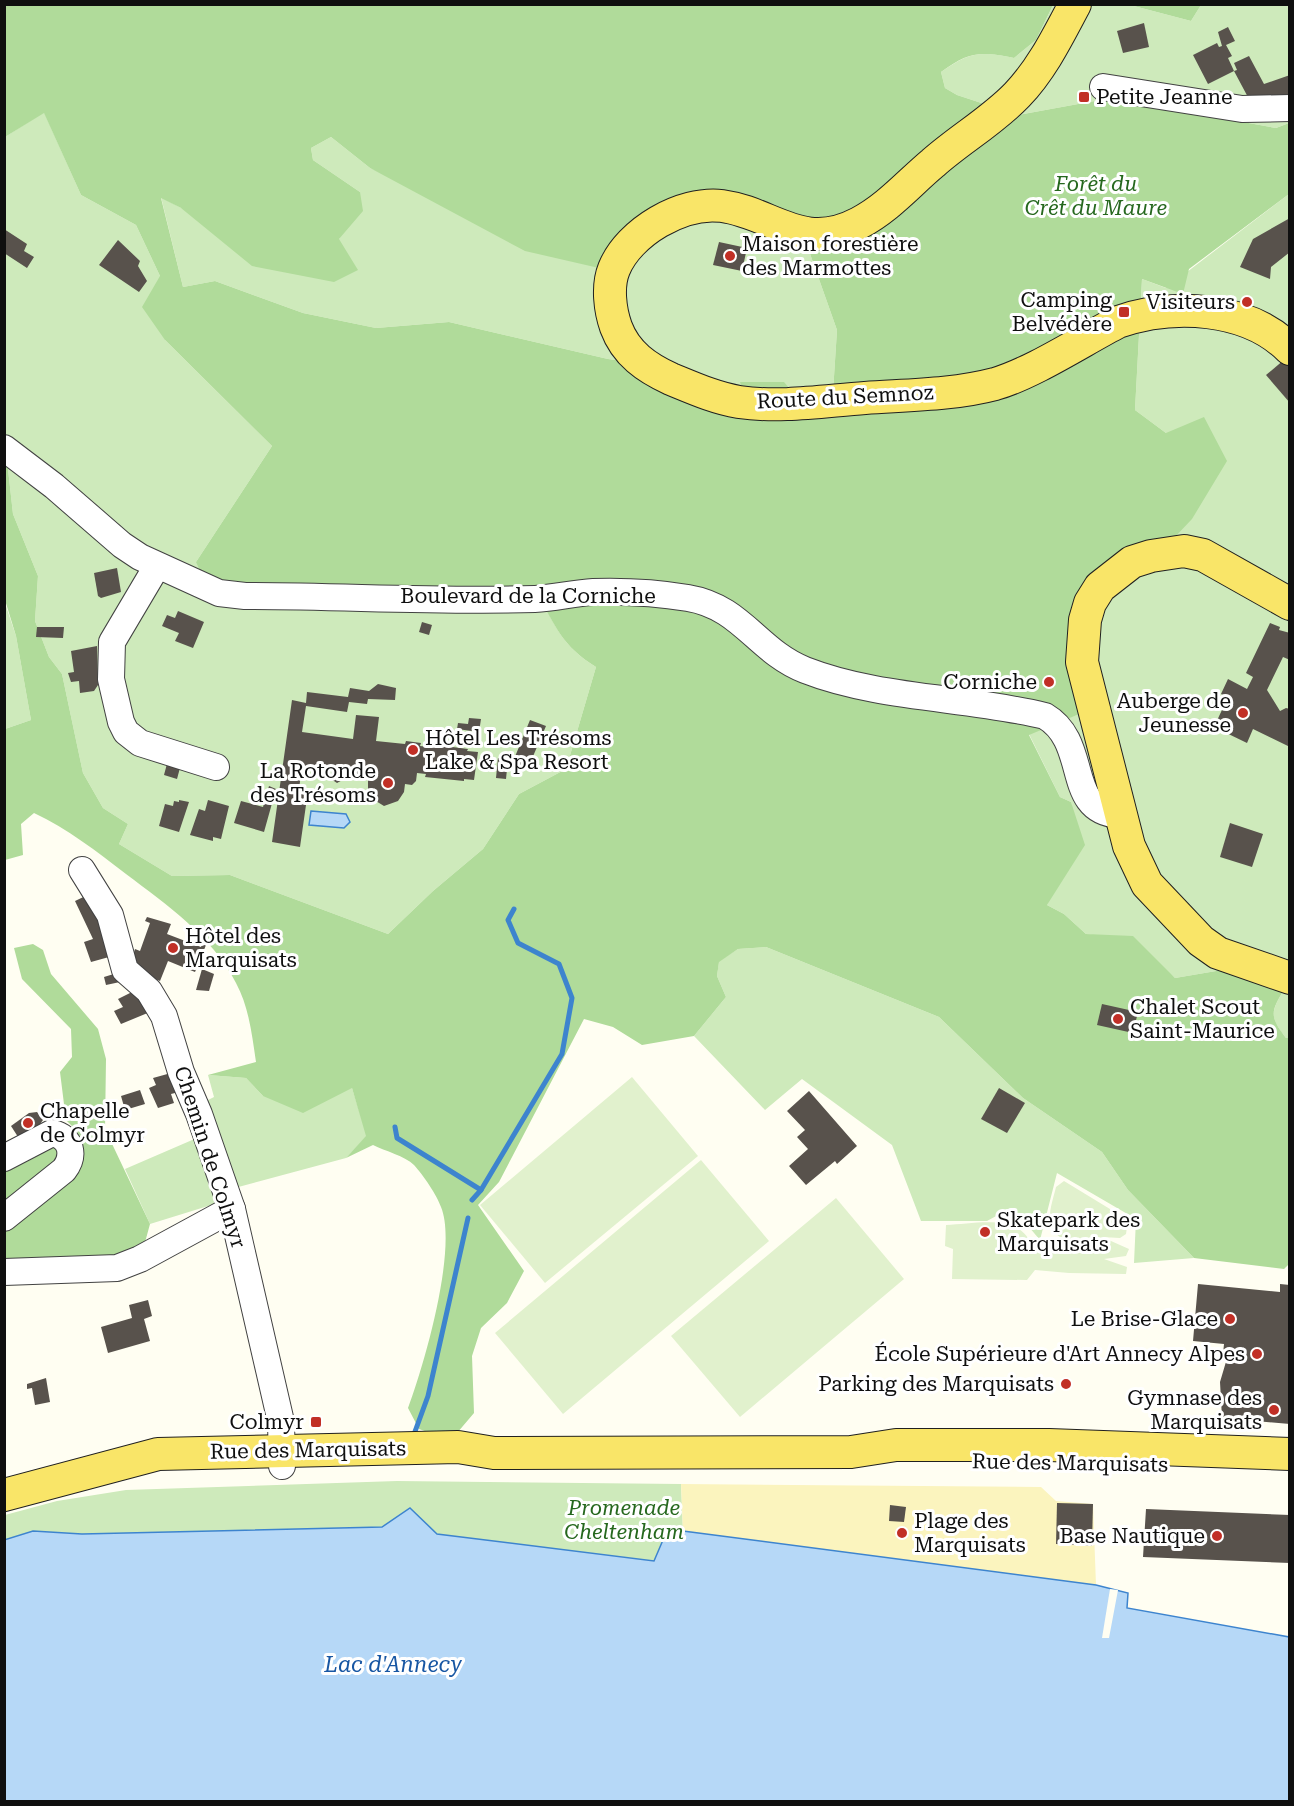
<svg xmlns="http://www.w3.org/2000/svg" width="1294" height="1806" viewBox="0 0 1294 1806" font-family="'Roboto Serif',serif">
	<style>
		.green { fill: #ceeabb }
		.forest { fill: #b0db9a; fill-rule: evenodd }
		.sand { fill: #fbf4be }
		.pitch { fill: #e1f1cd }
		.water { fill: #b6d8f7; stroke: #3d84ce; stroke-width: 1.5 }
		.pier { fill: #fffef2 }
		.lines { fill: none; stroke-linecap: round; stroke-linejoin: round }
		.stream { stroke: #3d84ce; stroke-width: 5 }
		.building { fill: #58524c }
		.minor-casing { stroke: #424242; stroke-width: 28 }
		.major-casing { stroke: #202020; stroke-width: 34 }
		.minor { stroke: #fff; stroke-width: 26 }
		.major { stroke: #f9e568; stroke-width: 32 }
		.poi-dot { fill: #c12f26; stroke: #fff; stroke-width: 2 }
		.labels { text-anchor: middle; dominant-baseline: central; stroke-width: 6; stroke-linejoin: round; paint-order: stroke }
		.poi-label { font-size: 21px; fill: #0f0f0f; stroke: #fff; text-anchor: end }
		.park-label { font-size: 21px; font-style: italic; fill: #26681e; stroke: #fff }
		.street-label { font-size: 21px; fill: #0f0f0f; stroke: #fff }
		.water-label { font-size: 22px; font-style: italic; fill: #1756a3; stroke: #fff }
	</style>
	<rect width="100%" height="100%" fill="#fffef2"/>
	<g class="green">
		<path d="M1053,5h77l61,16 10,-16h88v118l-13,5 -165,-30 -93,17 -61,-20 -12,-7 -4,-16c29,-20 38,-21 73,-14l22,-18z"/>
		<path d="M44,112l37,83 55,30 24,51 5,64 107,106 -76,116 342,31c18,34 24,53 58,74l-30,102 -47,25 -36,55 -50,42 -45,43 -158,-59 -58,1 -53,-32 9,-20 -25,-16 -20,-35 -21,-99 -13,-17 -14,-36 3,-45 -25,-62 -6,-54 -2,-3v-320z"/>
		<polygon points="331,137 370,168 587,264 612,271 677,214 803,234 837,330 833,392 743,392 665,367 608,359 449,322 376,328 303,313 215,281 183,287 161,197 181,208 339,239 360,192 313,160 311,148"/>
		<path d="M1289,194v844h-3c-16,-20 -16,-26 -2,-48l-62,-20 -47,8 -21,-18 -47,-23 -21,-3 -22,-20 -17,-9 26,-92 -2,-11 -11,-5 -31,-63 60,-24 -13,-64 90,-213 -31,-23 7,-131 24,9z"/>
		<polygon points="4,600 16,636 31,720 5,729"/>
		<polygon points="766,947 939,1017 1023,1098 1102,1152 1128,1190 1194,1258 1134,1263 1136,1219 1057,1173 1040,1240 1023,1220 998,1215 987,1221 921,1221 892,1145 802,1079 765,1110 694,1036 726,997 717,976 719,961 738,949"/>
		<polygon points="208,1075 246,1078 263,1096 352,1088 367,1136 346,1158 231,1189 221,1202 150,1224 125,1169 213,1131 204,1102 214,1097"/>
		<polygon points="397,1481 681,1484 683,1531 669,1526 654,1561 437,1534 410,1508 382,1527 82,1534 33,1531 5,1540 5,1515 57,1501 126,1490"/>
	</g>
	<g class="forest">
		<path d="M5,4l1048,1 -17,35 -22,18c-35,-7 -45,-6 -73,14l4,16 12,7 61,20 93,-17 165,30 13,-5v71l-100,75 -6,25 -41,-15 -7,131 31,23 38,-16 23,44 -35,58 -19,20 -75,36 -9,135 -60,25 31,62 11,5 14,43 -38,60 17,9 22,20 47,2 42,42 47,-8 62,20c-14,22 -14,27 2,48h3v226l-5,5 -90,-11 -66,-68 -26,-38 -79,-54 -84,-81 -173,-70 -28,2 -19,13 -2,14 9,21 -32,39 -52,9 -29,-18 -29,-8 -85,163 -21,23 46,66 -17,32 -26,25 -9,28 2,57 -17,20 -21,2 -17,-6 -11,-21c16,-42 50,-160 33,-201 -4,-12 -18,-32 -27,-42 -9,-9 -29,-14 -41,-20l-27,13 20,-22 -14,-48 -49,25 -40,-17 -17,-18 -38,-3 48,-13c-4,-27 -7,-55 -20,-79 -24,-47 -69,-78 -110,-109 -30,-23 -58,-45 -92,-61l-13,11 2,31 -18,5v-131l26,-9 -15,-84 -11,-36v-143l2,3 6,54 25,62 -3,45 14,36 13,17 21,99 20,35 25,16 -9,20 53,32 58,-1 158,59 45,-43 50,-42 36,-55 47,-25 30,-102c-34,-21 -40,-40 -59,-74l-313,-8 -22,-10 -6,-13 76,-116 -107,-106 -23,-33 18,-31 -24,-51 -55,-30 -37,-82 -39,24zM331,137l39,31 155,83 87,20 93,-65 98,28 34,96 -4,62 -39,2 -10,-12h-44l3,9 -78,-24 -57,-8 -159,-37 -73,6 -73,-15 -88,-32 -32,6 -22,-89 20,10 71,58 82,16 24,-12 -19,-31 24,-28 -3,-19 -47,-32 -2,-12z"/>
		<polygon points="1201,5 1191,21 1130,5 1201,4"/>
		<polygon points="33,944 43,950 51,974 98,1029 106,1059 105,1129 150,1224 144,1246 111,1258 5,1274 5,1167 45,1145 59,1147 78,1132 66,1120 60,1072 72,1057 71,1029 22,979 14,948"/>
	</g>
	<polygon class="sand" points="681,1484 1041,1487 1056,1501 1093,1504 1096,1585 683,1531"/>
	<g class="pitch">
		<polygon points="632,1077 698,1156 545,1283 480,1205"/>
		<polygon points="701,1160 769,1241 563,1414 495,1333"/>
		<path d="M1064,1181l64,39 -2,14 -6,4 -18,-1 27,12 -3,7 -22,3 23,8 -1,7 -57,-1 -34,-3 -8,10 -75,-1 1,-30 -8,-3 1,-21c31,-1 77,-13 87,24l24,4 47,-1c-16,-6 -52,-7 -54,-32 -1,-10 4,-24 6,-33z"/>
		<polygon points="836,1198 904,1279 740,1417 671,1336"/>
	</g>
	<g class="water">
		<polygon points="311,811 346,814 350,822 344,828 309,825"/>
		<polygon points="410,1508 437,1534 654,1561 669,1526 683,1531 1096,1585 1128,1593 1127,1608 1289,1637 1289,1801 5,1801 4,1540 33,1531 82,1534 382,1527"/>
	</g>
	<polygon class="pier" points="1110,1589 1118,1590 1109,1638 1102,1638"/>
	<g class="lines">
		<g class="stream">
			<polyline points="395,1127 397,1138 481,1190"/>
			<polyline points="472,1200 481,1190 562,1054 572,998 559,964 518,943 508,920 514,909"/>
			<polyline points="413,1437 428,1396 468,1218"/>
		</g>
	</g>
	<g class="building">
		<polygon points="1144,23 1149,47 1123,53 1117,31"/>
		<polygon points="1228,27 1235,41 1226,45 1232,56 1228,58 1234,71 1208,84 1193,55 1217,43 1219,47 1222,46 1218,32"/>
		<polygon points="1249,56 1264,84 1290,75 1290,98 1250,101 1234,71 1237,70 1234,63"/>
		<polygon points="1290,218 1290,252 1271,267 1270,279 1240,267 1253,239"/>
		<polygon points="4,229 27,244 24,251 34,257 27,268 4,253"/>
		<polygon points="118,240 140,261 138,266 147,281 139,292 99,265"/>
		<polygon points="719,242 747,248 742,271 713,265"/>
		<polygon points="1285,359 1290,365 1290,403 1266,375"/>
		<polygon points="117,568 121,592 101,598 98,596 94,573"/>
		<polygon points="178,611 204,622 193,648 175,641 179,633 162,626 167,615 175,618"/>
		<polygon points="422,622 432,625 429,635 419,632"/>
		<polygon points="1270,623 1280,627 1279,630 1290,633 1290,660 1283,657 1267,690 1280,711 1286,708 1290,709 1290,747 1253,729 1247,743 1214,727 1228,697 1221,694 1228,679 1247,689 1253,677 1246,673"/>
		<polygon points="37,627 64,627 63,638 36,637"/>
		<polygon points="97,646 98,685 94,691 80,693 79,681 71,682 68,673 74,672 71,651"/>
		<polygon points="1053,676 1055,686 1045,688 1043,678"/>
		<polygon points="378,684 396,688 395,700 368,699 367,704 349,702 347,712 306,706 302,732 353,739 356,715 379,717 376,741 405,744 406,741 421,743 420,746 429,747 429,744 468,749 467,751 478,752 474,780 464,779 464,781 425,777 426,774 417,773 416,781 412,785 405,784 404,792 398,801 384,806 371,798 368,791 368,780 346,778 337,783 331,779 332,771 302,767 299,789 308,791 300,847 272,842 292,700 306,703 307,692 348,697 350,688 369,691"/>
		<polygon points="469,718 481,719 479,732 457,729 458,723 468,724"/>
		<polygon points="530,720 546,726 531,761 526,759 521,772 513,768 514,765 512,764"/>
		<polygon points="498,758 508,759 506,779 496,778"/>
		<polygon points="168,760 181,764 177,779 164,775"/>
		<polygon points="269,786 276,789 264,832 234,823 241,801 263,807"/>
		<polygon points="179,800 189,802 179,832 159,826 165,804 173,806 174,801 179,802"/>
		<polygon points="208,800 229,806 221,839 213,837 213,841 190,835 199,809 205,811"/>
		<polygon points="1230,823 1263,834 1252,867 1220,857"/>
		<polygon points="94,892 109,957 91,962 84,942 93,939 75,901"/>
		<polygon points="147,917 171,924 167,934 201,947 202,944 206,945 195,972 168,961 160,981 129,969 135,949 140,951 150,923 145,921"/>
		<polygon points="202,969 214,974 209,991 196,990"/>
		<polygon points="117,973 120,982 106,985 104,977"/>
		<polygon points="138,989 150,1012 121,1024 114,1011 123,1007 118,999"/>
		<polygon points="1102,1004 1138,1012 1133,1033 1097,1025"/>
		<polygon points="171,1073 179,1092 171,1094 174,1103 158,1108 149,1088 156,1085 153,1078"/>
		<polygon points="999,1088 1025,1103 1007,1133 981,1119"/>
		<polygon points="140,1090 145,1104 125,1110 121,1096"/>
		<polygon points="809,1091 857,1146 837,1164 835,1161 806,1185 789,1166 808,1149 797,1137 805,1130 787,1111"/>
		<polygon points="37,1112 43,1120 38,1127 20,1140 11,1126 29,1113"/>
		<polygon points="140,1128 144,1139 127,1145 124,1133"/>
		<polygon points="1198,1284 1280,1292 1280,1284 1290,1285 1290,1424 1222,1418 1220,1382 1228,1355 1223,1354 1224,1344 1193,1341"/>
		<polygon points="148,1300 152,1316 144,1319 150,1341 108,1353 101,1327 132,1318 129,1305"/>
		<polygon points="46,1378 50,1402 35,1405 32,1388 27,1389 27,1384"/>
		<polygon points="1057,1503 1093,1504 1092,1546 1056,1544"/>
		<polygon points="890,1505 906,1507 904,1522 889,1521"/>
		<polygon points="1146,1509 1290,1515 1290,1563 1143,1557"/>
	</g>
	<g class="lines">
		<defs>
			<g id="minor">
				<polyline points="1103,87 1242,109 1290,108"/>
				<path d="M4,448l50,38 68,59 18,12 79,36 26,3c97,0 194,6 290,3 20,-1 39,-6 58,-7 31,-1 65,1 95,6 54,9 69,53 117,72 74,29 163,27 240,46 46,27 18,96 75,99"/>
				<polyline points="157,566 112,642 111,679 121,722 126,732 140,743 216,767"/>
				<polyline points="82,870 110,915 125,970 149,991 164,1016 181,1072 199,1114 232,1209 281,1422 282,1466"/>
				<path d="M4,1158l48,-25c20,4 23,23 12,37l-60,48"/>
				<polyline points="4,1272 117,1268 140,1259 232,1209"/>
			</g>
			<g id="major">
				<path d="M1075,4c-17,32 -33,65 -58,91 -25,26 -57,44 -84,68 -24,20 -45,45 -74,60 -57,30 -86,-10 -137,-17 -40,-5 -93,26 -108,63 -7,17 -4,41 2,58 10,27 31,41 55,52 22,9 44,19 68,23 41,6 84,-1 126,-4 43,-3 88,-3 130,-14 38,-11 88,-44 123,-62 55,-19 129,-16 172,27"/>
				<polyline points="1290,604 1203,555 1184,551 1151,556 1132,562 1100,587 1090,603 1085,620 1082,662 1129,846 1147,884 1201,941 1218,953 1290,978"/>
				<polyline points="4,1495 158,1454 458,1447 494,1453 851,1452 896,1445 1049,1445 1290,1454"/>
			</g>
		</defs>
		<use href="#minor" class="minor-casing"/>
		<use href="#major" class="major-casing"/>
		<use href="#minor" class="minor"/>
		<use href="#major" class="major"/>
	</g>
	<g class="poi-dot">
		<rect x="1078" y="91" width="12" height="12" rx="3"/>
		<circle cx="730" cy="256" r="6"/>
		<circle cx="1247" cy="302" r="6"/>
		<rect x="1118" y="306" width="12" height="12" rx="3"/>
		<circle cx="1049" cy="682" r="6"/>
		<circle cx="1243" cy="713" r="6"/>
		<circle cx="413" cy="750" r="6"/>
		<circle cx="388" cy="783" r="6"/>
		<circle cx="173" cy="948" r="6"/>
		<circle cx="1118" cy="1019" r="6"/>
		<circle cx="28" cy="1123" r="6"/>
		<circle cx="985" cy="1232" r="6"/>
		<circle cx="1230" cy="1319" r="6"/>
		<circle cx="1257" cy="1354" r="6"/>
		<circle cx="1066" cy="1384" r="6"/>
		<circle cx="1274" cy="1410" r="6"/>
		<rect x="310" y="1416" width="12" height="12" rx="3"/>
		<circle cx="902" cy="1533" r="6"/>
		<circle cx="1217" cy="1536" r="6"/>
	</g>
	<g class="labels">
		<g class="poi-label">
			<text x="1096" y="97" text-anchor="start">Petite Jeanne</text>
			<text x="742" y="244" text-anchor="start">Maison forestière<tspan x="742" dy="24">des Marmottes</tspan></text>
			<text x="1112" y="300">Camping<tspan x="1112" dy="24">Belvédère</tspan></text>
			<text x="1235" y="302">Visiteurs</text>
			<text x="1037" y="682">Corniche</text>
			<text x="1231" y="701">Auberge de<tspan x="1231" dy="24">Jeunesse</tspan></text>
			<text x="425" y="738" text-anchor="start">Hôtel Les Trésoms<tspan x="425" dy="24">Lake &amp; Spa Resort</tspan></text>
			<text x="376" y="771">La Rotonde<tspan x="376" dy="24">des Trésoms</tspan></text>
			<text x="185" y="936" text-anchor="start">Hôtel des<tspan x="185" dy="24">Marquisats</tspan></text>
			<text x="1130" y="1007" text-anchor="start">Chalet Scout<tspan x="1130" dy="24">Saint-Maurice</tspan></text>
			<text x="40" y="1111" text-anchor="start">Chapelle<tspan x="40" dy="24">de Colmyr</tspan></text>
			<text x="997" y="1220" text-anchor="start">Skatepark des<tspan x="997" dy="24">Marquisats</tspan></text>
			<text x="1218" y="1319">Le Brise-Glace</text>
			<text x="1245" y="1354">École Supérieure d'Art Annecy Alpes</text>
			<text x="1054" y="1384">Parking des Marquisats</text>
			<text x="1262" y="1398">Gymnase des<tspan x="1262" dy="24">Marquisats</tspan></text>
			<text x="304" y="1422">Colmyr</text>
			<text x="914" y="1521" text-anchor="start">Plage des<tspan x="914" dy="24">Marquisats</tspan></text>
			<text x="1205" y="1536">Base Nautique</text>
		</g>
		<g class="park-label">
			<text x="1096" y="184">Forêt du<tspan x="1096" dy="24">Crêt du Maure</tspan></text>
			<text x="624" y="1508">Promenade<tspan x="624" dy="24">Cheltenham</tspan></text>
		</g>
		<g class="street-label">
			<text transform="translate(845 397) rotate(-3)">Route du Semnoz</text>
			<text x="528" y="596">Boulevard de la Corniche</text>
			<text transform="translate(210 1157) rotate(72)">Chemin de Colmyr</text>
			<text transform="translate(308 1450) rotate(-1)">Rue des Marquisats</text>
			<text transform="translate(1070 1463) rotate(1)">Rue des Marquisats</text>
		</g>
		<g class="water-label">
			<text x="393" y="1664">Lac d'Annecy</text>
		</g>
	</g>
	<rect width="1294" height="1806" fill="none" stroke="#0f0f0f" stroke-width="12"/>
</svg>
